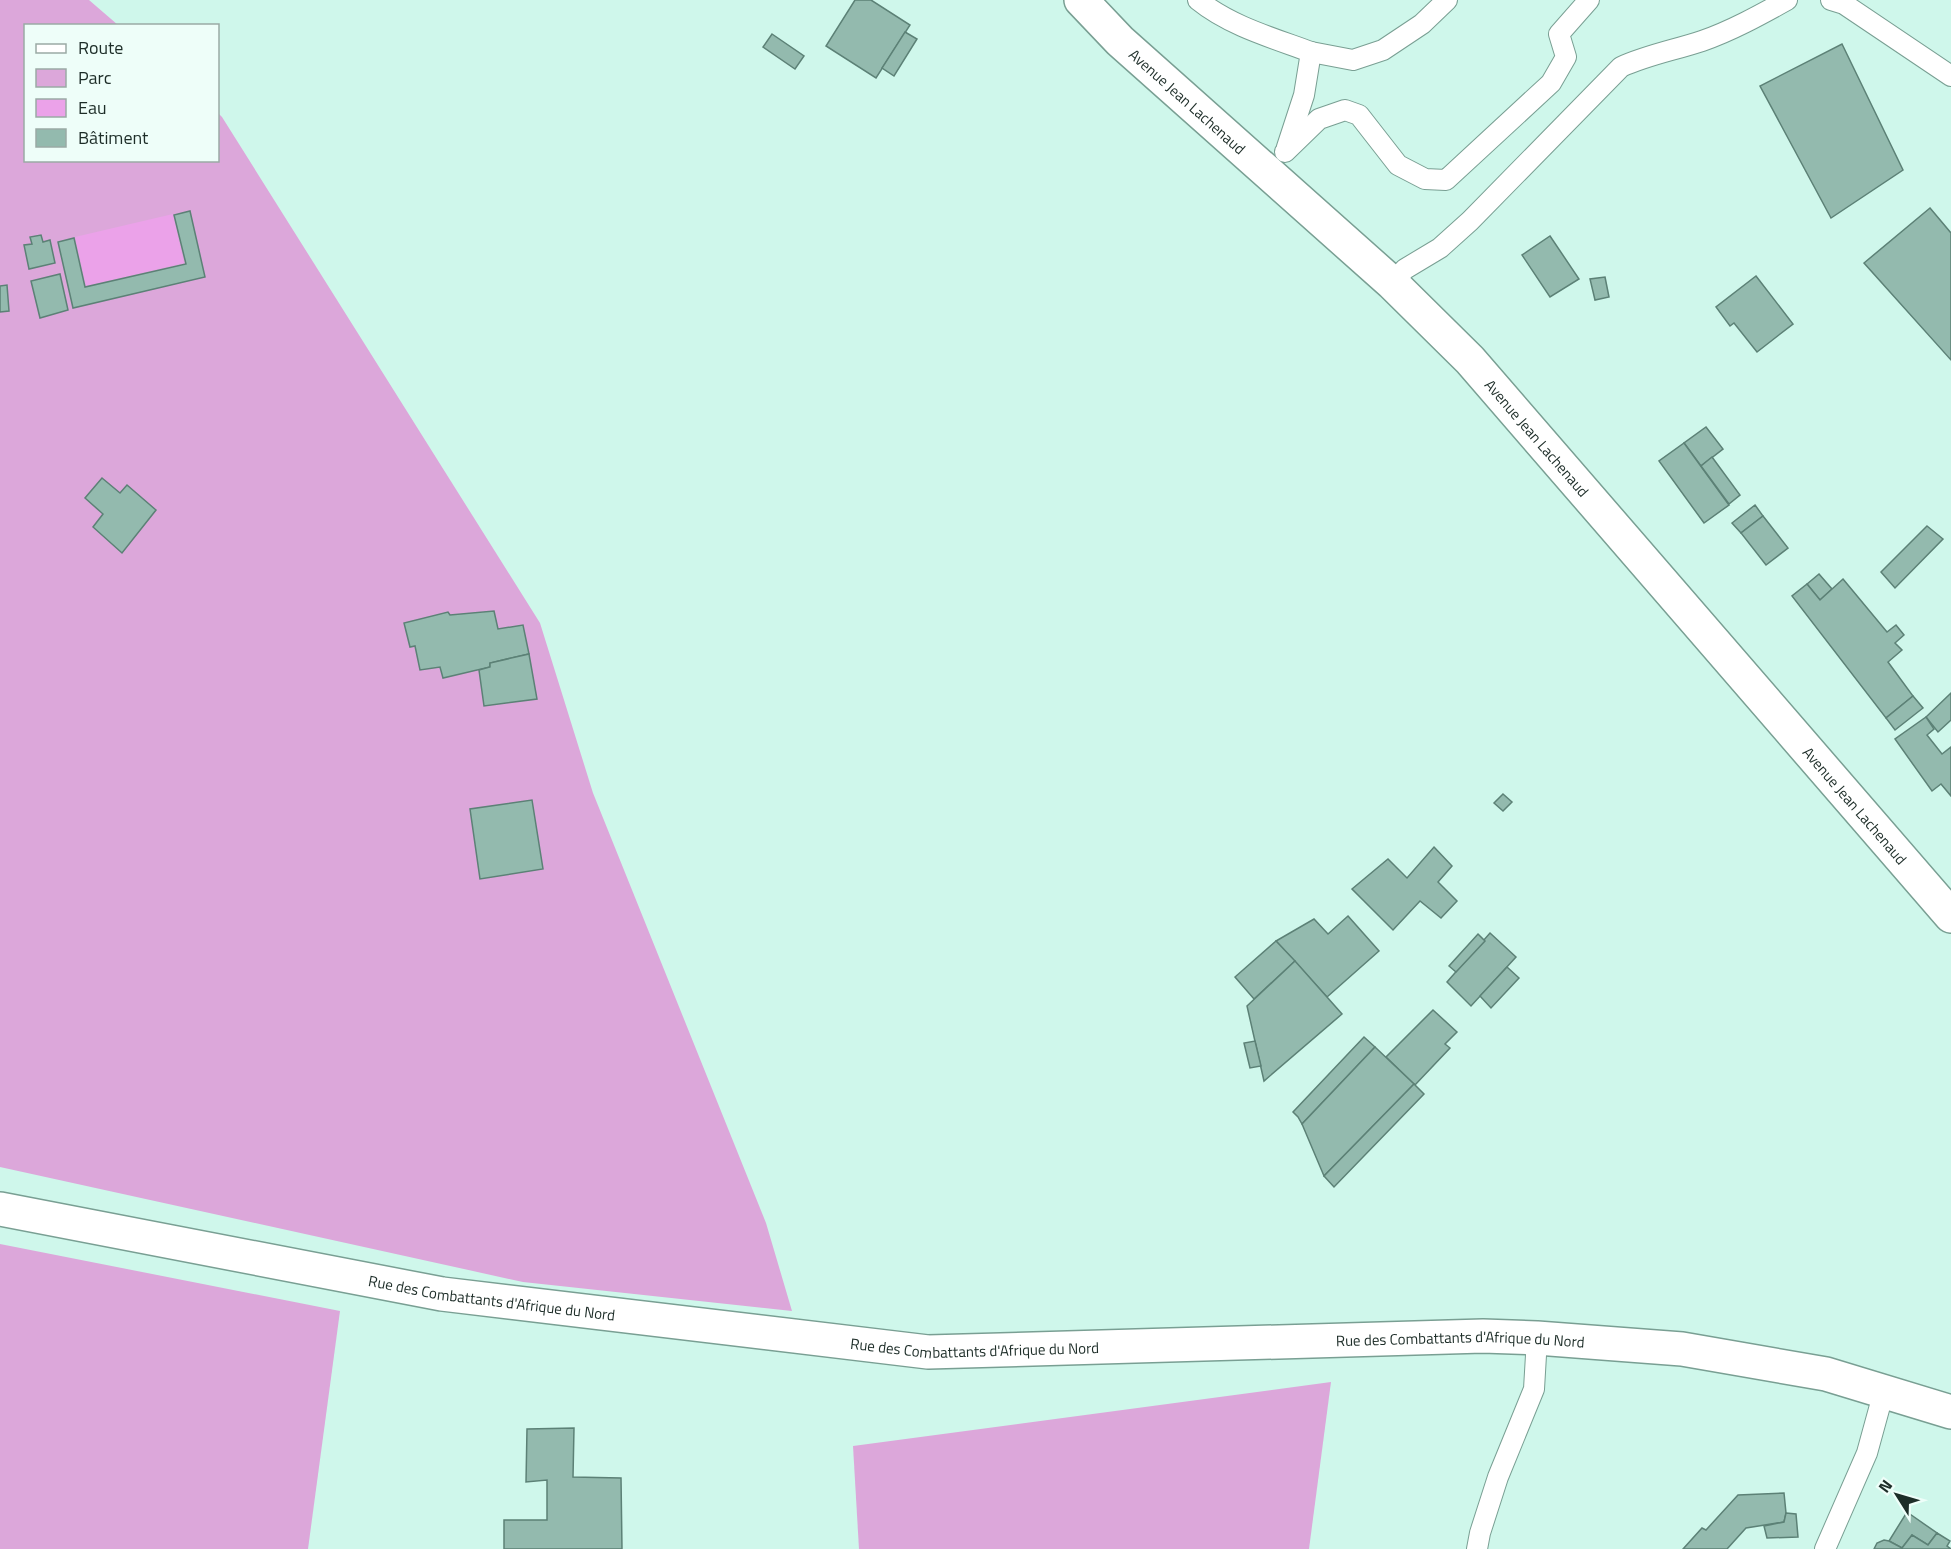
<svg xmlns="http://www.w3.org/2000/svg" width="1951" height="1549" viewBox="0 0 1951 1549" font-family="'Titillium Web',sans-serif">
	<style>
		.green { fill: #dca7da }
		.water { fill: #eba2e9 }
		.building { fill: #93baae; stroke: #5c8176; stroke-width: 1.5 }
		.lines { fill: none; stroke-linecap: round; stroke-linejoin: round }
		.lane-casing { stroke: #799f93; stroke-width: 22 }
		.secondary-casing { stroke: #799f93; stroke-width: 36 }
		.lane { stroke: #fff; stroke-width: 20 }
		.secondary { stroke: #fff; stroke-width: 33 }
		.labels { text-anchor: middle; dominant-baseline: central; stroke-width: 4.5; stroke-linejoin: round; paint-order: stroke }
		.street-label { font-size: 15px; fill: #1d2d28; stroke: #eefef9 }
	</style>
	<rect width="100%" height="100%" fill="#cff7eb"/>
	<g class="green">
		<polygon points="0,0 89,0 118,25 26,26 26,160 218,160 218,113 222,117 540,623 593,793 766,1223 792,1311 523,1282 0,1167"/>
		<polygon points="0,1244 340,1311 308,1549 0,1549"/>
		<polygon points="1331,1382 1309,1549 859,1549 853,1446"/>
	</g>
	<polygon class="water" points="173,214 184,263 86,286 75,237"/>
	<g class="building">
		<polygon points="855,0 871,0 910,25 876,78 826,46"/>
		<polygon points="905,32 917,39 894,76 882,68"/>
		<polygon points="772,34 804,56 795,69 763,47"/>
		<polygon points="1842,44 1903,170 1831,218 1760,86"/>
		<polygon points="1930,208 1951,233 1951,360 1864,263"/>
		<polygon points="190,211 205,277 73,308 58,242 74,238 85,287 186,264 174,215"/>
		<polygon points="41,235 43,242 50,240 55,263 29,269 24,245 32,244 30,237"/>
		<polygon points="1550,236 1579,279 1550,297 1522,255"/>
		<polygon points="60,274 68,310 40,318 31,281"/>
		<polygon points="1756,276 1793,324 1757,352 1734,323 1730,326 1716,307"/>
		<polygon points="1605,277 1609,297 1595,300 1590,279"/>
		<polygon points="7,285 9,311 0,312 0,286"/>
		<polygon points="1706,427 1723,449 1701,466 1684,443"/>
		<polygon points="1684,443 1729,505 1704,523 1659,461"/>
		<polygon points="1712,457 1740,495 1729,504 1701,466"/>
		<polygon points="102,478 120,493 127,485 156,510 122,553 93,527 103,514 85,498"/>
		<polygon points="1755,505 1763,516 1741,533 1732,523"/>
		<polygon points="1763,516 1788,548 1766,565 1741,533"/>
		<polygon points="1927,526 1943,539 1895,588 1881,572"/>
		<polygon points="1819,574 1832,589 1820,600 1807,584"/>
		<polygon points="1843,579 1887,632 1896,625 1904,635 1895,643 1902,650 1888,662 1913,696 1886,718 1792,596 1807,584 1820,600"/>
		<polygon points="494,611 498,629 523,625 529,654 490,663 490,667 443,678 440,667 420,670 415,646 410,647 404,623 448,612 450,615"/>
		<polygon points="529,654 537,699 484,706 479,670 490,667 490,663"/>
		<polygon points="1951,693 1951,720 1938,732 1926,717"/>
		<polygon points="1913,696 1923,708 1895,730 1886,718"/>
		<polygon points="1926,717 1934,729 1927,735 1942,754 1951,747 1951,796 1941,784 1932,791 1895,739"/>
		<polygon points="1503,794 1512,802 1503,811 1494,803"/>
		<polygon points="532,800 543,869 480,879 470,809"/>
		<polygon points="1434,847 1452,866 1438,882 1457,901 1441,918 1420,901 1393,930 1352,889 1388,859 1407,878"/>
		<polygon points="1348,916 1379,951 1327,997 1276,941 1314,919 1328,934"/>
		<polygon points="1490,933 1516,957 1471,1006 1447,982"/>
		<polygon points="1478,934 1485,941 1456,972 1449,966"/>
		<polygon points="1276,941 1295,961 1254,999 1235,977"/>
		<polygon points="1295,961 1342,1014 1264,1081 1247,1006"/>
		<polygon points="1507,967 1519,978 1491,1008 1480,996"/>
		<polygon points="1433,1010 1457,1032 1445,1044 1450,1048 1415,1085 1386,1057"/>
		<polygon points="1364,1037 1375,1047 1302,1124 1298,1117 1293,1112"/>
		<polygon points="1255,1041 1261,1066 1250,1068 1244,1043"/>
		<polygon points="1375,1047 1414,1084 1324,1176 1302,1124"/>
		<polygon points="1414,1084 1424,1094 1334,1187 1324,1176"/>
		<polygon points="574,1428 573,1477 621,1478 622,1549 504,1549 504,1520 547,1520 547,1480 526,1482 527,1429"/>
		<polygon points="1784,1493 1786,1513 1784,1522 1746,1528 1727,1549 1683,1549 1702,1528 1706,1530 1738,1495"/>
		<polygon points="1907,1512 1937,1533 1928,1545 1912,1535 1902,1548 1889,1541"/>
		<polygon points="1786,1513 1796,1514 1798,1537 1767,1538 1764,1526 1784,1522"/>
		<polygon points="1937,1533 1950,1541 1947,1546 1951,1549 1874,1549 1877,1543 1884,1540 1889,1541 1902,1548 1912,1535 1928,1545"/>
	</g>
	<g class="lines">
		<defs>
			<g id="lane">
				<path d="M1198,0c32,26 75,38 113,52l-7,43 -17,52"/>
				<polyline points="1831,0 1844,4 1951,76"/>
				<polyline points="1311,52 1353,60 1383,50 1422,24 1447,0"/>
				<polyline points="1285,152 1319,119 1345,110 1359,115 1398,165 1425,179 1446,180 1551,83 1566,57 1559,34 1589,0"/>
				<path d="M1392,283l13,-14 35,-21 30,-27 151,-154c26,-12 54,-17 81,-26 29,-10 58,-26 85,-41"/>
				<polyline points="1477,1549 1480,1533 1498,1477 1534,1389 1537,1338"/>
				<polyline points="1825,1549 1867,1453 1884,1391"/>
			</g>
			<g id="secondary">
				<path id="s1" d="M1081,0l39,41 272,242 78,77 481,556"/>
				<path id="s2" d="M0,1209l442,85 486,58 555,-16 54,2 145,11 144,25 125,38"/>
			</g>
		</defs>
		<use href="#lane" class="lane-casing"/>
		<use href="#secondary" class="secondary-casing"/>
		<use href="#lane" class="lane"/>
		<use href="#secondary" class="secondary"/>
	</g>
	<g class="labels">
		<g class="street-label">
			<text stroke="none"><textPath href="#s1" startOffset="147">Avenue Jean Lachenaud</textPath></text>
			<text stroke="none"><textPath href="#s1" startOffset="633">Avenue Jean Lachenaud</textPath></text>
			<text stroke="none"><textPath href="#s1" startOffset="1119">Avenue Jean Lachenaud</textPath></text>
			<text stroke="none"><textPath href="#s2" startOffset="500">Rue des Combattants d'Afrique du Nord</textPath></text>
			<text stroke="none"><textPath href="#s2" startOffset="1472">Rue des Combattants d'Afrique du Nord</textPath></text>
			<text stroke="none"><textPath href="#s2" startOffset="986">Rue des Combattants d'Afrique du Nord</textPath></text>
		</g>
	</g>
	<rect x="24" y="24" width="195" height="138" fill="#eefef9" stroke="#9aaaa5" stroke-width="1.5"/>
	<rect x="36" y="44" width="30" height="9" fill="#ffffff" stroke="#9aaaa5" stroke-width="1.5"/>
	<text x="78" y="54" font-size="18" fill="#1d2d28">Route</text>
	<rect x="36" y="69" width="30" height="18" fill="#dca7da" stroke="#9aaaa5" stroke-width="1.5"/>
	<text x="78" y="84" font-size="18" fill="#1d2d28">Parc</text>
	<rect x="36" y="99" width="30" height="18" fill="#eba2e9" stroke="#9aaaa5" stroke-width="1.5"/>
	<text x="78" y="114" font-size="18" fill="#1d2d28">Eau</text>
	<rect x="36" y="129" width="30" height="18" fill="#93baae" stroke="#9aaaa5" stroke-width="1.5"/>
	<text x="78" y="144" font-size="18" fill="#1d2d28">Bâtiment</text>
	<g transform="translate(1897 1495) rotate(307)" stroke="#eefef9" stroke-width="4.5" paint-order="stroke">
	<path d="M0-4.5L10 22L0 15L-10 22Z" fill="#1d2d28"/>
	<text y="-9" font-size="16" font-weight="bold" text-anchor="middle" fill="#1d2d28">N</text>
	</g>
</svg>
